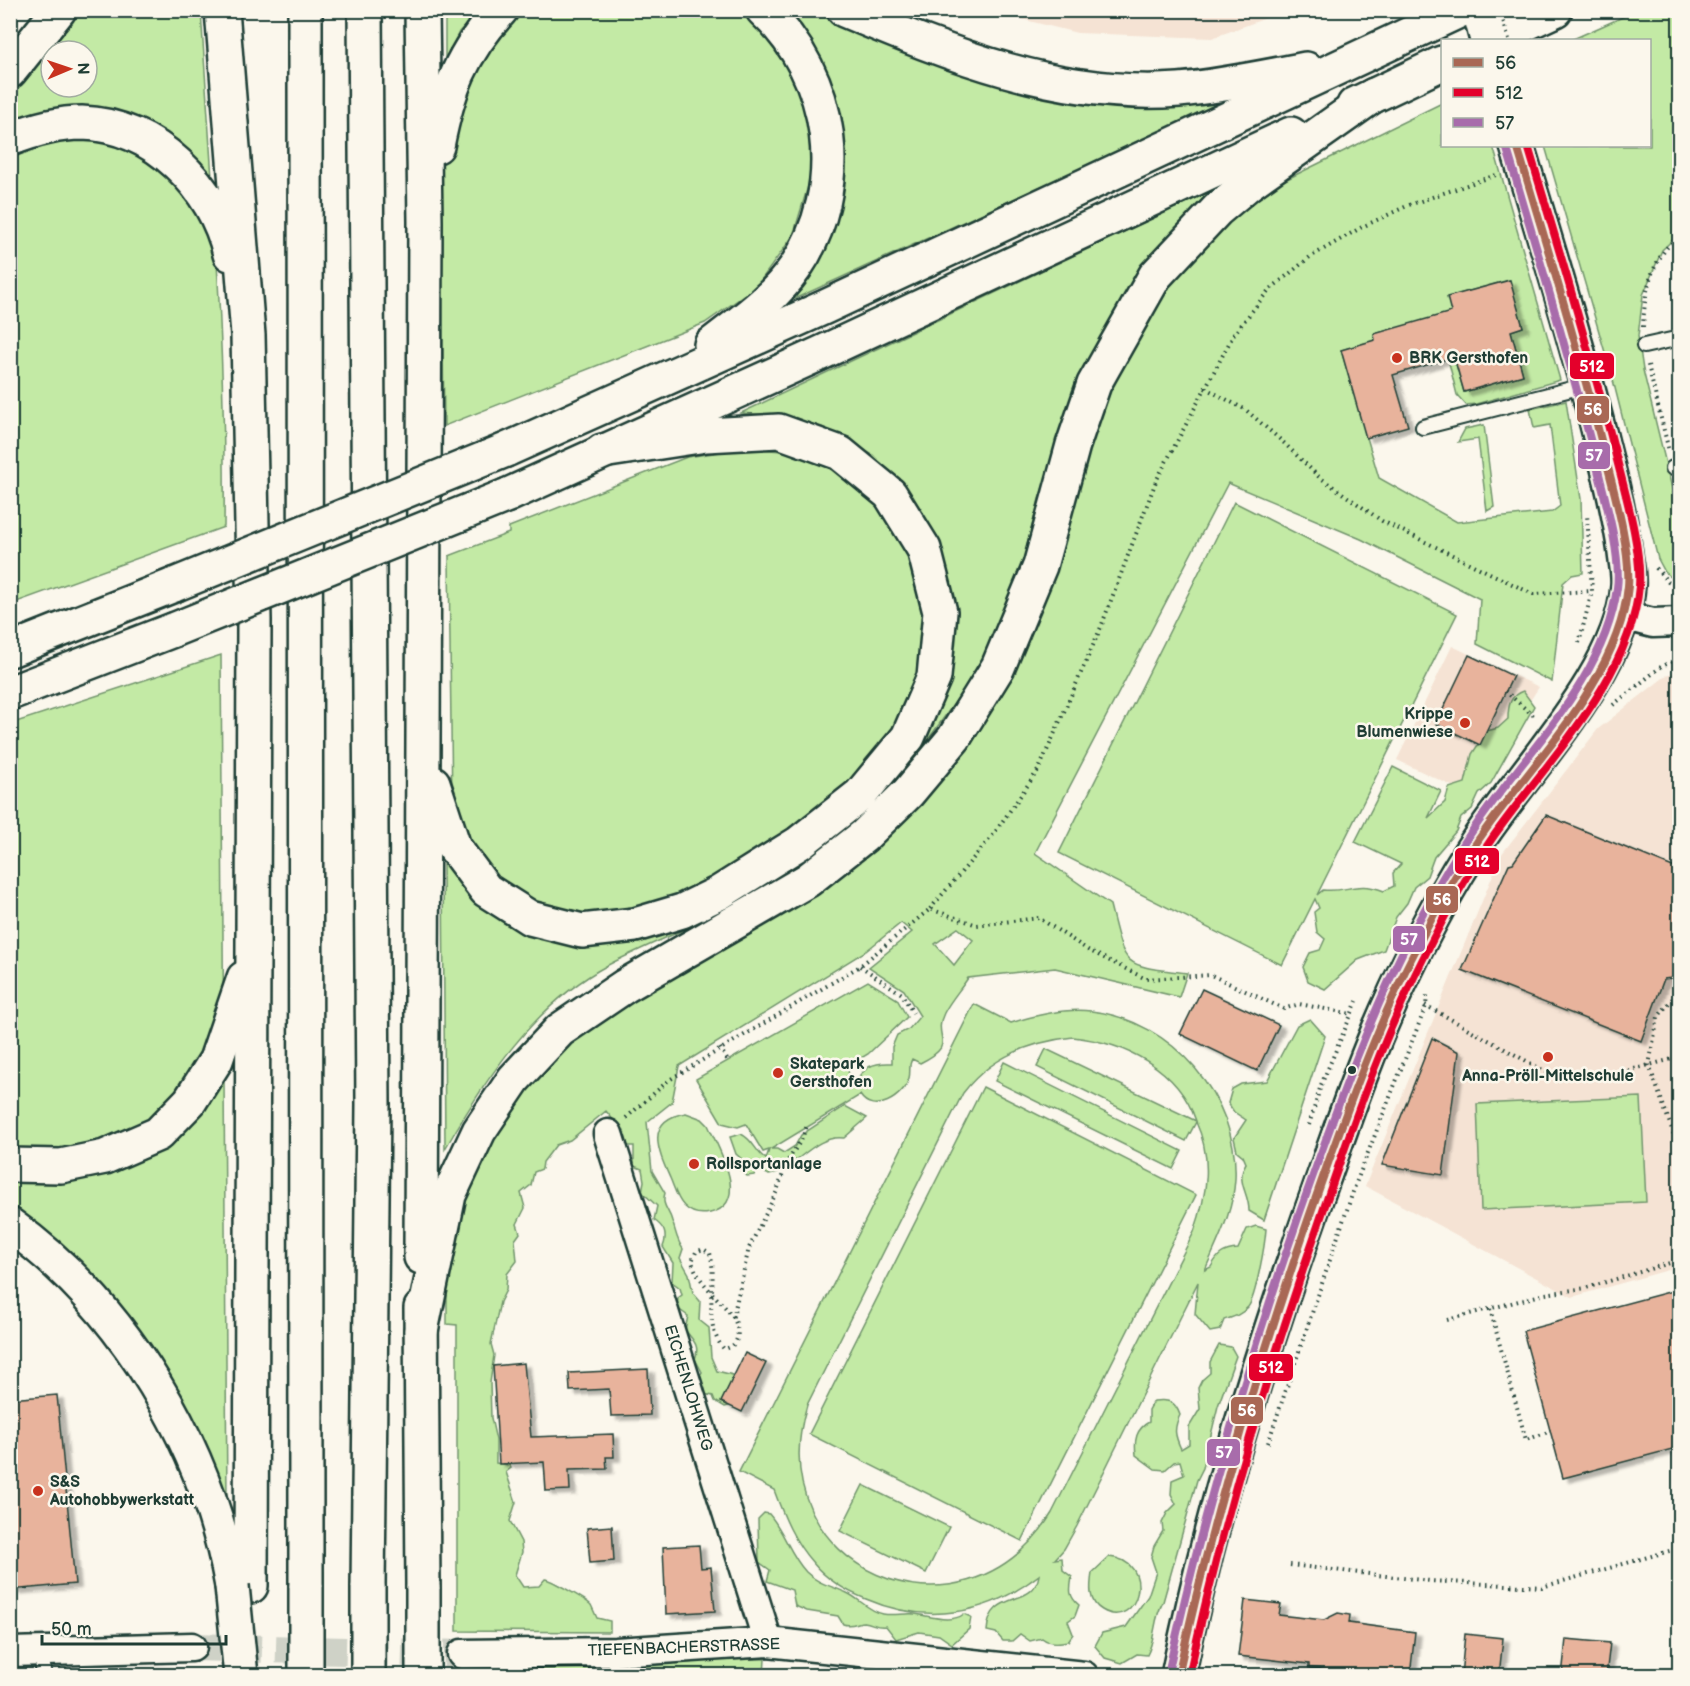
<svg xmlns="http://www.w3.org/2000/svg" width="1690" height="1686" viewBox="0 0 1690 1686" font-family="'Balsamiq Sans',sans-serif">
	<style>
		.built { fill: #f5e3d4 }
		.green { fill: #c3eaa5; stroke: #71946c; stroke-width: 1.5; fill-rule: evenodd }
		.building { fill: #e8b39c; stroke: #1f3d34; stroke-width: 1.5; filter: url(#shadow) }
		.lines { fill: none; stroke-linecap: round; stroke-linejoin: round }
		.street-tunnel { stroke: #cfd2c7; stroke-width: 28; stroke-dasharray: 28 14; stroke-linecap: butt }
		.lane-casing { stroke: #1f3d34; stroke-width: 18 }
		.street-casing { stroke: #1f3d34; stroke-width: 33 }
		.secondary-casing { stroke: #1f3d34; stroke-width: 38 }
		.highway-casing { stroke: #1f3d34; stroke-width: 38 }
		.path { stroke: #1f3d34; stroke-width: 4; stroke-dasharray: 1.5 4.5; stroke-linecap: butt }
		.lane { stroke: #fbf7ec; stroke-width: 14 }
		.street { stroke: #fbf7ec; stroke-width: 28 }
		.secondary { stroke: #fbf7ec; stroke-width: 33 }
		.highway { stroke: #fbf7ec; stroke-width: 33 }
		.highway-bridge-casing { stroke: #1f3d34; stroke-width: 38; stroke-linecap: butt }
		.path-bridge { stroke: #1f3d34; stroke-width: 4; stroke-dasharray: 1.5 4.5; stroke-linecap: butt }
		.highway-bridge { stroke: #fbf7ec; stroke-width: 33 }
		.bus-1-casing { stroke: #fbf7ec; stroke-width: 12 }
		.bus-2-casing { stroke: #fbf7ec; stroke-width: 12 }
		.bus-3-casing { stroke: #fbf7ec; stroke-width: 12 }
		.bus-1 { stroke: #a96855; stroke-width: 8 }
		.bus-2 { stroke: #e4002b; stroke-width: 8 }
		.bus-3 { stroke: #a86cab; stroke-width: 8 }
		.poi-dot { fill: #c8321e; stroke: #fbf7ec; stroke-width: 2 }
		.bus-dot { fill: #1f3d34; stroke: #fbf7ec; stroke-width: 2 }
		.labels { text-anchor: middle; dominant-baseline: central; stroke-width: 5; stroke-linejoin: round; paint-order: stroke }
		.poi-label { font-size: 16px; font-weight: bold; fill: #1f3d34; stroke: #fbf7ec; text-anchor: start }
		.street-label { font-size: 16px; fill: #1f3d34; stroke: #fbf7ec }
		.line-badge { stroke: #fbf7ec; stroke-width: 2 }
		.badge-label { font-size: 16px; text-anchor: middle; font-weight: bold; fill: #fff }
	</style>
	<defs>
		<filter id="shadow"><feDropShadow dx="6" dy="4" stdDeviation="1.5" flood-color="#0004"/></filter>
	</defs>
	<rect width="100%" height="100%" fill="#fbf7ec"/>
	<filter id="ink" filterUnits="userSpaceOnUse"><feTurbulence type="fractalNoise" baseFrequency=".0167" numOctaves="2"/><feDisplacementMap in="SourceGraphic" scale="12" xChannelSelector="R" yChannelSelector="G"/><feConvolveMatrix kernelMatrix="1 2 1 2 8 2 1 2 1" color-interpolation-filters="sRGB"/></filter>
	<g filter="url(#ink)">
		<g class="built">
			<polygon points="989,11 1285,10 1285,11 1212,38 1077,33"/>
			<polygon points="1452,646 1539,687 1469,794 1397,760"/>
			<polygon points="1679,670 1679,1267 1572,1297 1365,1186 1501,855 1598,729 1667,675"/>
			<polygon points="772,1668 857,1675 772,1675"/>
		</g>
		<g class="green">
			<path d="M71,11h130c11,172 25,343 23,516l-213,77v-518zM51,51h36v36h-36z"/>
			<polygon points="445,11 479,11 459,32 445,60"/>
			<polygon points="507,11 745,11 784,55 808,113 811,176 793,236 756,287 705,323 444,426 441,177 444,114"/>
			<polygon points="783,11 822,11 865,34 982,75 1248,92 770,310 840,192 842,123 820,57"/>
			<polygon points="1636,11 1679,11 1679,234 1662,250 1643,295 1638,336 1643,370 1679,517 1679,584 1665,572 1658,559 1613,380 1545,146 1650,146 1650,40 1571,40"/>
			<path d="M1442,103v43h51l67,234 -84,24 -10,1 -9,-10 -9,-36 6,-2 10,35 59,-17 -12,-44 12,-4 -14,-47 -61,17 4,19 -78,18 1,6 -34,10 38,128 78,44 95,-10 8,-6 -10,-81 -16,3 -4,-19 36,-8 15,98 2,74 -11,2 -9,8 -11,99 -75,-38 3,-45 -119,-60 -133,-56 -193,370 75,52c16,64 11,60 77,68l-8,24 -124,-29 -87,10c-8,12 -18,23 -24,35 -13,26 16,30 -24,50l-8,-4c-4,7 -1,12 -3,19 -5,19 -36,38 -49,17l-89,54h6l7,4 11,-7 6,-11 44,-29 22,12 -23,20c-30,-4 -48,31 -75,37l-11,-6 -4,6 -7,1 -8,-7 5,-8 -8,-7 -6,-17 11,-3c13,6 14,18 25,25l3,-9 -6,2 -17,-28 -8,3 -16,-4 -26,-44 172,-98 29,18 10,18 -39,37 -22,13 8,17c10,-17 18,-22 38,-21v-16l5,-12 12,-6 11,-13 -16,-26 -35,-23 43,-35 -11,-9 -35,28 -187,115 -7,36 -25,20 5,49 13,22c-4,13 4,16 7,28 4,10 4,18 11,28l-3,9 9,16 4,19 7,8 -1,19 10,8 2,29 6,14 16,4 5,8 -5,22 -8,2 -10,-6 -2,-5 -9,-2 -5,-17 3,-5 -7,-13c5,-13 -1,-18 -10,-29l3,-14 -11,-8 1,-10 4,-3 -2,-7 -8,-6 1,-19 -10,-16c5,-13 1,-20 -9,-27l3,-14 -15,-14 2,-11 -2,-12 -8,-3v-20h-6l-5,-6 1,-7 -18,-22 -36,29 -14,5 -13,17 -1,7 -8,3 -3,13 -10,8 4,15 -8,16 3,9 -5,7 2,21 -10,13 -1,16 -6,12 -9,42 3,11 -4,28 1,35 5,22v23l13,2 2,3 -5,4 10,30 -6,19 11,21 1,10 -7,23 8,12 16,-1 6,-7c7,1 43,22 46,26 2,4 4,9 6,13l13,3v11l-153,-1v-306l-10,-1v-43l14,-74 15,-44 44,-77 107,-96 336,-242 141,-352 67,-122 59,-55 51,-37zM958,928l15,12 -19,25 -19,-21z"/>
			<polygon points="1223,185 1140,268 1083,370 1039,499 1019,577 979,669 922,748 943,690 954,614 943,553 910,495 873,455 822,427 783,416 741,413"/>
			<polygon points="1484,425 1494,507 1487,511 1478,439 1458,442 1465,429"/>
			<polygon points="747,448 793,452 841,472 888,515 920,572 927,637 917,688 880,748 844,787 794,832 680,896 630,912 580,917 536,908 483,871 452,811 449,556 509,533 509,527 687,457"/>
			<path d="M1234,502l223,112 -140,281 6,-5c25,3 33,-10 61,1l10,-5 -1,-13 8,-9 -46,-22 38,-75 48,24 -13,27 17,-16 4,-14 16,-5 7,-29 15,-23 11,-3 10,-9c0,-13 2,-24 15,-28l11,15 -43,77 -12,11 -7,15 -11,9 -5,13 -22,26 -7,19 -13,11 -7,16 -11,14 -12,33 -26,10 -33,29 -17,-8 -5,-14 7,-14 10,-3 5,-11 -8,-7 -3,-20 5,-4 -4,-9 -33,66 -223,-112z"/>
			<polygon points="221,655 227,1504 196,1424 130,1324 58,1243 11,1208 10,724"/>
			<path d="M443,861l32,38 120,44 109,-22c-32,14 -65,28 -96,44 -73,39 -123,114 -163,184z"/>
			<path d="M974,1004l37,19c25,-8 53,-15 80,-12 81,9 148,87 144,168 -2,34 -17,61 -30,91l6,-3c7,-13 12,-17 27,-18l9,-20 9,-3 10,3c-1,15 -10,68 -18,78 -7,8 -15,10 -24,13l-4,10 -10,2 -15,-18 3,-32 -121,244 -13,23 -9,10 7,-1 1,12 9,7c-2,12 -4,19 7,28l-4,11 -7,5 5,13 -5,7c-9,2 -19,3 -26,-3l-12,3 -10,-7 -8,7h-9l-7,-8 -9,-2c3,-43 47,-22 52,-56 -51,40 -113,50 -173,24 -20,-8 -39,-19 -53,-36 -19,-21 -29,-46 -39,-73l-35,-18zM1073,1037c52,6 105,31 123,84l-150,-72 -9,18 149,74 10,-19c17,37 11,73 -2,110l-142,281c-90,146 -295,54 -245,-108l156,-312c27,-36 66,-51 110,-56z"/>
			<path d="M1310,1019l15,17 -61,184 -15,-9c0,-19 -14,-29 -3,-48l-3,-7 -6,-5 -3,-13 12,-18 -12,-8 -6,-9 4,-14 9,-5 26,-3 30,-56z"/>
			<polygon points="1004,1062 1182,1151 1173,1169 995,1081"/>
			<polygon points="983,1087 1196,1195 1022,1541 809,1434"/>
			<polygon points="1641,1097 1646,1202 1481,1210 1477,1104"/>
			<path d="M686,1113l16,6 6,6c10,23 44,78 2,88 -9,2 -19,0 -26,-7 -7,-7 -10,-19 -14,-28 -12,-27 -26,-58 16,-65z"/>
			<path d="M1219,1345l12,2 5,9 -18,50 -15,62 -6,12 -34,122c-10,17 -7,36 -16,53l-10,-1 -15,9 -17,-5 -10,-12 7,-13 24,-6 22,-31 8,-24 -5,-15 3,-11 9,-15 -1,-8 5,-10 9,-9 -5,-10 1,-14 12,-5 -4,-14 -6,1 -9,8 -10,-1 -19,-14c-2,-15 0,-26 13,-33v-12l5,-9c15,-2 21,0 26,14 -7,14 -5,21 1,34l8,-5v-17l11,-18 -2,-21 4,-8 8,-7v-11z"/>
			<polygon points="863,1485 949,1527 926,1573 840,1531"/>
			<path d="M764,1513l5,1c15,17 21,41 37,58 12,12 26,14 41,21 13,6 21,18 36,21 10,2 21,-1 32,0 15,2 36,10 49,0l7,3 -2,12 -17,15 -13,-9 -20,-3 -23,7 -10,-13c-9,2 -13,-3 -22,-4 -7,0 -12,5 -21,2l-5,-8 -31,-5 -12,-5 -3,-16 -25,-9 3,-11 -11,-8 -1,-43z"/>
			<path d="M1109,1557c48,3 30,75 -7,53 -14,-8 -12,-24 -10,-37z"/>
			<polygon points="713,1659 765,1659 764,1676 559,1676 462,1672 461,1663 602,1667"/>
		</g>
		<g class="building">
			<polygon points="1510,280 1523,327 1511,331 1523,375 1464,392 1454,357 1393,375 1408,426 1366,438 1341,350 1375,340 1374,334 1451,312 1447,297"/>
			<polygon points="1469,655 1513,676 1480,745 1436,724"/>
			<polygon points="1546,815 1680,870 1680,977 1664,979 1641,1041 1462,970 1509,864 1513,863"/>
			<polygon points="1202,989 1279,1025 1257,1071 1180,1034"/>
			<polygon points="1432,1038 1459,1052 1443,1175 1382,1165"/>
			<polygon points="1680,1289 1680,1447 1563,1478 1523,1331"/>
			<polygon points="745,1353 766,1363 742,1412 721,1402"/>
			<polygon points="524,1363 531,1437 613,1434 614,1457 606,1457 607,1469 569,1470 570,1490 546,1491 544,1462 499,1464 493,1366"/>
			<polygon points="648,1369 650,1415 611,1416 609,1389 570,1391 569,1373"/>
			<polygon points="57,1395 75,1584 10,1590 10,1399"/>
			<polygon points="612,1526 614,1561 590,1563 587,1528"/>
			<polygon points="699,1545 701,1568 711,1567 715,1611 666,1614 663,1547"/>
			<polygon points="1245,1600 1281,1604 1279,1615 1324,1620 1338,1613 1350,1615 1349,1623 1415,1632 1410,1676 1309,1668 1309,1664 1238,1656"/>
			<polygon points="1465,1634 1503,1638 1499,1676 1461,1676"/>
			<polygon points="1566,1639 1610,1643 1606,1676 1562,1676"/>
		</g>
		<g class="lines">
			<polyline class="street-tunnel" points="192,1647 462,1654"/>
			<defs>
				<g id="lane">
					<polyline points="1644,346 1680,338"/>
					<polyline points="1423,427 1587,385"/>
					<polyline points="1673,468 1680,467"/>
					<polyline points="41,1651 44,1676"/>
				</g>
				<g id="street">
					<polyline points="1622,615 1653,623 1680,622"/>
					<polyline points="608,1134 768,1642"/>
					<polyline points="10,1652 192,1647"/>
					<polyline points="462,1654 616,1652 768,1642 1084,1676"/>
				</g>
				<g id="secondary">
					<polyline points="1479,10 1487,40"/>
					<path d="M1178,1676c32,-160 81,-316 135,-469 26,-72 50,-146 83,-216 24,-52 51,-104 83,-152 47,-71 143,-168 149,-253 1,-11 -2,-23 -3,-33 -5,-36 -13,-70 -22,-105 -25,-102 -56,-202 -86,-302"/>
				</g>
				<g id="highway">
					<polyline points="222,10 248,335 254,620 251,1586"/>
					<polyline points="305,10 306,1587"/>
					<polyline points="365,10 373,1104 368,1588"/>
					<path d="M844,10c107,45 217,89 335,80 43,-4 85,-13 127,-21"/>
					<polyline points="1490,40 1555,10"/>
					<polyline points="10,71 59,10"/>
					<polyline points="1354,105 1442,63"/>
					<path d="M10,139c23,-9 47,-16 72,-16 73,2 133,64 148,131"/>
					<path d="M437,146c11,-56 24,-93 64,-136"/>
					<path d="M711,345c29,-23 62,-45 84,-77 55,-80 39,-193 -32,-258"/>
					<polyline points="506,450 825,307 1461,10"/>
					<polyline points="508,495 819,354 1291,134"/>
					<polyline points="10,650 174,585"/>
					<polyline points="10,693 173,630"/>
					<polyline points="433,783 454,847 486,890 530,918 582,931 635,925 682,911 719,893 799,843 860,795 908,737 934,677 940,612 924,549 890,494 840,453 779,431 706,435 602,451"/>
					<polyline points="10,1165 61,1166 105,1157 158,1134 190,1101 216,1060 244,978"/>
					<path d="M10,1225c116,83 197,222 222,361"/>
					<polyline points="421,1257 425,222 422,10"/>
					<polyline points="421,1308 423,1589"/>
					<polyline points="421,1331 449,1195 479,1131 514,1079 560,1030 625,986 808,880 864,836 908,793 954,738 998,667 1040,566 1073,445 1094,384 1155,276 1217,210 1248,184 1374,95"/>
				</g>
			</defs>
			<use href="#lane" class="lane-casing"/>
			<use href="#street" class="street-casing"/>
			<use href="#secondary" class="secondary-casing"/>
			<use href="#highway" class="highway-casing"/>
			<g class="path">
				<path d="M1643,327c2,-38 7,-66 37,-93"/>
				<polyline points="1648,365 1669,451"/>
				<polyline points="1205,388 1246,410 1284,443 1318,476 1382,521 1533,594 1592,591"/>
				<polyline points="1677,484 1680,496"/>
				<polyline points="1656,568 1668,582 1680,588"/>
				<polyline points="1579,643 1592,591 1587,514"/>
				<polyline points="1505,691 1534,716"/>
				<polyline points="1613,705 1662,666 1680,658"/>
				<polyline points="930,909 993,835 1039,769 1101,627 1156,481 1234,334 1268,291 1310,257 1362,227 1409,205 1496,175"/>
				<polyline points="860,966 902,994 913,1013"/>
				<polyline points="1680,989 1658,1017 1649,1065 1680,1152"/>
				<polyline points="1425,1005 1550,1074 1607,1076 1680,1057"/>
				<polyline points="720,1048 728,1061"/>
				<polyline points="626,1118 669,1080 860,966 930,909 977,925 1039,918 1088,950 1146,979 1211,975 1284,1009 1299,1004 1352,1014"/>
				<polyline points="1309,1125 1321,1085 1357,1001"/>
				<polyline points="1490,1309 1526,1440 1551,1431"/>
				<path d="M733,1317c-13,-18 -36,-35 -41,-56l4,-9 7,-3 7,4c9,31 -10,68 14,96 17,-3 16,-20 9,-32l16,-69 28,-57 10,-29 14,-22 6,-14"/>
				<polyline points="1447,1320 1545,1294 1586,1288 1680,1260"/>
				<polyline points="1268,1443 1356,1183 1426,1006 1427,995"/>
				<polyline points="1290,1565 1430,1581 1542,1587 1680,1548"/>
			</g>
			<use href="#lane" class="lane"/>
			<use href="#street" class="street"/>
			<use href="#secondary" class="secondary"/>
			<use href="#highway" class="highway"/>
			<defs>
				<g id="highway-bridge">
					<polyline points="174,585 506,450"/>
					<polyline points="173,630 508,495"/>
					<polyline points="232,1586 241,1676"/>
					<polyline points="306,1676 306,1587"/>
					<polyline points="368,1676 368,1588"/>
					<polyline points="423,1676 423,1589"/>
				</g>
			</defs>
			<use href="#highway-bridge" class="highway-bridge-casing"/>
			<polyline class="path-bridge" points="1500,10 1509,40"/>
			<use href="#highway-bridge" class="highway-bridge"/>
			<defs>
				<path id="bus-1" d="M1178,1676c33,-154 78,-304 129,-453 30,-86 60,-172 99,-254 22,-44 45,-89 73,-130 51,-75 140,-158 149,-253 3,-35 -14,-95 -23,-130 -26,-104 -57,-207 -88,-310"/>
				<path id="bus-2" d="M1189,1676c33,-154 78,-304 130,-453 28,-83 57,-167 95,-246 23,-47 47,-94 77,-137 52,-75 140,-160 148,-254 3,-39 -16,-100 -25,-138 -26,-102 -56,-202 -86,-302"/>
				<path id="bus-3" d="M1168,1674c33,-156 79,-308 131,-459 32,-91 64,-182 106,-268 25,-49 52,-97 85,-141 48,-66 116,-134 127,-218 5,-34 -14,-96 -22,-130 -27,-104 -57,-206 -88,-309"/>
			</defs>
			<use href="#bus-1" class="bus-1-casing"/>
			<use href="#bus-2" class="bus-2-casing"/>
			<use href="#bus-3" class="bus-3-casing"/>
			<use href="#bus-1" class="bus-1"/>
			<use href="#bus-2" class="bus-2"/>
			<use href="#bus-3" class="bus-3"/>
		</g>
	</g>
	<g class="poi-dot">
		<circle cx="1397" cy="358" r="6"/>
		<circle cx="1465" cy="723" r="6"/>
		<circle cx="1548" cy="1057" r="6"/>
		<circle cx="778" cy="1073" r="6"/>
		<circle cx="694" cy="1164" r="6"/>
		<circle cx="38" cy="1491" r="6"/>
	</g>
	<circle class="bus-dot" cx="1352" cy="1070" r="5"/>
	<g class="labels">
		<g class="poi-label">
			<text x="1409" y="358">BRK Gersthofen</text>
			<text x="1453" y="714" text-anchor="end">Krippe<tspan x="1453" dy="18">Blumenwiese</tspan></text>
			<text x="790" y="1064">Skatepark<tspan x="790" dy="18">Gersthofen</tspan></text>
			<text x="1548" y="1076" text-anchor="middle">Anna-Pröll-Mittelschule</text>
			<text x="706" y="1164">Rollsportanlage</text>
			<text x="50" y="1482">S&amp;S<tspan x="50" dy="18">Autohobbywerkstatt</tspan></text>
		</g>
		<g class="street-label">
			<text transform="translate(688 1388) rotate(73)">EICHENLOHWEG</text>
			<text transform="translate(684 1648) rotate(-2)">TIEFENBACHERSTRASSE</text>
		</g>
	</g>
	<g class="line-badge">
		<rect x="1569" y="352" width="46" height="28" rx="6" fill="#e4002b"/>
		<rect x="1576" y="395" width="34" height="29" rx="6" fill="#a96855"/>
		<rect x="1577" y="441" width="34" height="29" rx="6" fill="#a86cab"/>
		<rect x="1454" y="847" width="46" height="28" rx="6" fill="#e4002b"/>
		<rect x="1425" y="885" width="34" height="29" rx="6" fill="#a96855"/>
		<rect x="1392" y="925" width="34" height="28" rx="6" fill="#a86cab"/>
		<rect x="1248" y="1353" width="46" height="29" rx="6" fill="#e4002b"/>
		<rect x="1230" y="1396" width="34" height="29" rx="6" fill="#a96855"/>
		<rect x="1206" y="1438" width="35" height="29" rx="6" fill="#a86cab"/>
	</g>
	<g class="badge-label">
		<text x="1592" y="372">512</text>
		<text x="1593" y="415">56</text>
		<text x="1594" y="461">57</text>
		<text x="1477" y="867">512</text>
		<text x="1442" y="905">56</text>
		<text x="1409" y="945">57</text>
		<text x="1271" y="1373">512</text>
		<text x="1247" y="1416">56</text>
		<text x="1224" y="1458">57</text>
	</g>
	<rect width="1690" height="1686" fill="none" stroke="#fbf7ec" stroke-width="36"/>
	<rect x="18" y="18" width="1654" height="1650" fill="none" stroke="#1f3d34" stroke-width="2" filter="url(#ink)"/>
	<rect x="1441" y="39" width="210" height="108" fill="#fbf7ec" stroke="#a3ada2" stroke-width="1.5"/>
	<rect x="1453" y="58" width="30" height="9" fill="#a96855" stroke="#a3ada2" stroke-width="1.5"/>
	<text x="1495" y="69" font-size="18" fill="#1f3d34">56</text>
	<rect x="1453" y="88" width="30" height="9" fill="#e4002b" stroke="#a3ada2" stroke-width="1.5"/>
	<text x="1495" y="99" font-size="18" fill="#1f3d34">512</text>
	<rect x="1453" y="118" width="30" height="9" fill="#a86cab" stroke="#a3ada2" stroke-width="1.5"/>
	<text x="1495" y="129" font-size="18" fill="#1f3d34">57</text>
	<g transform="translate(69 69) rotate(88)"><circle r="28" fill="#fbf7ec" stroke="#a3ada2" stroke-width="1.5"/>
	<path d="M0-4.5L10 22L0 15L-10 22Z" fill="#c8321e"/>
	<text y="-9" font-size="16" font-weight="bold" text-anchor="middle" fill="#1f3d34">N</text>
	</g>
	<path d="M42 1635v9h184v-9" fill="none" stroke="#1f3d34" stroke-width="3"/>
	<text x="51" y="1635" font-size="18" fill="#1f3d34" stroke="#fbf7ec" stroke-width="4.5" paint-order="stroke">50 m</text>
</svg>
